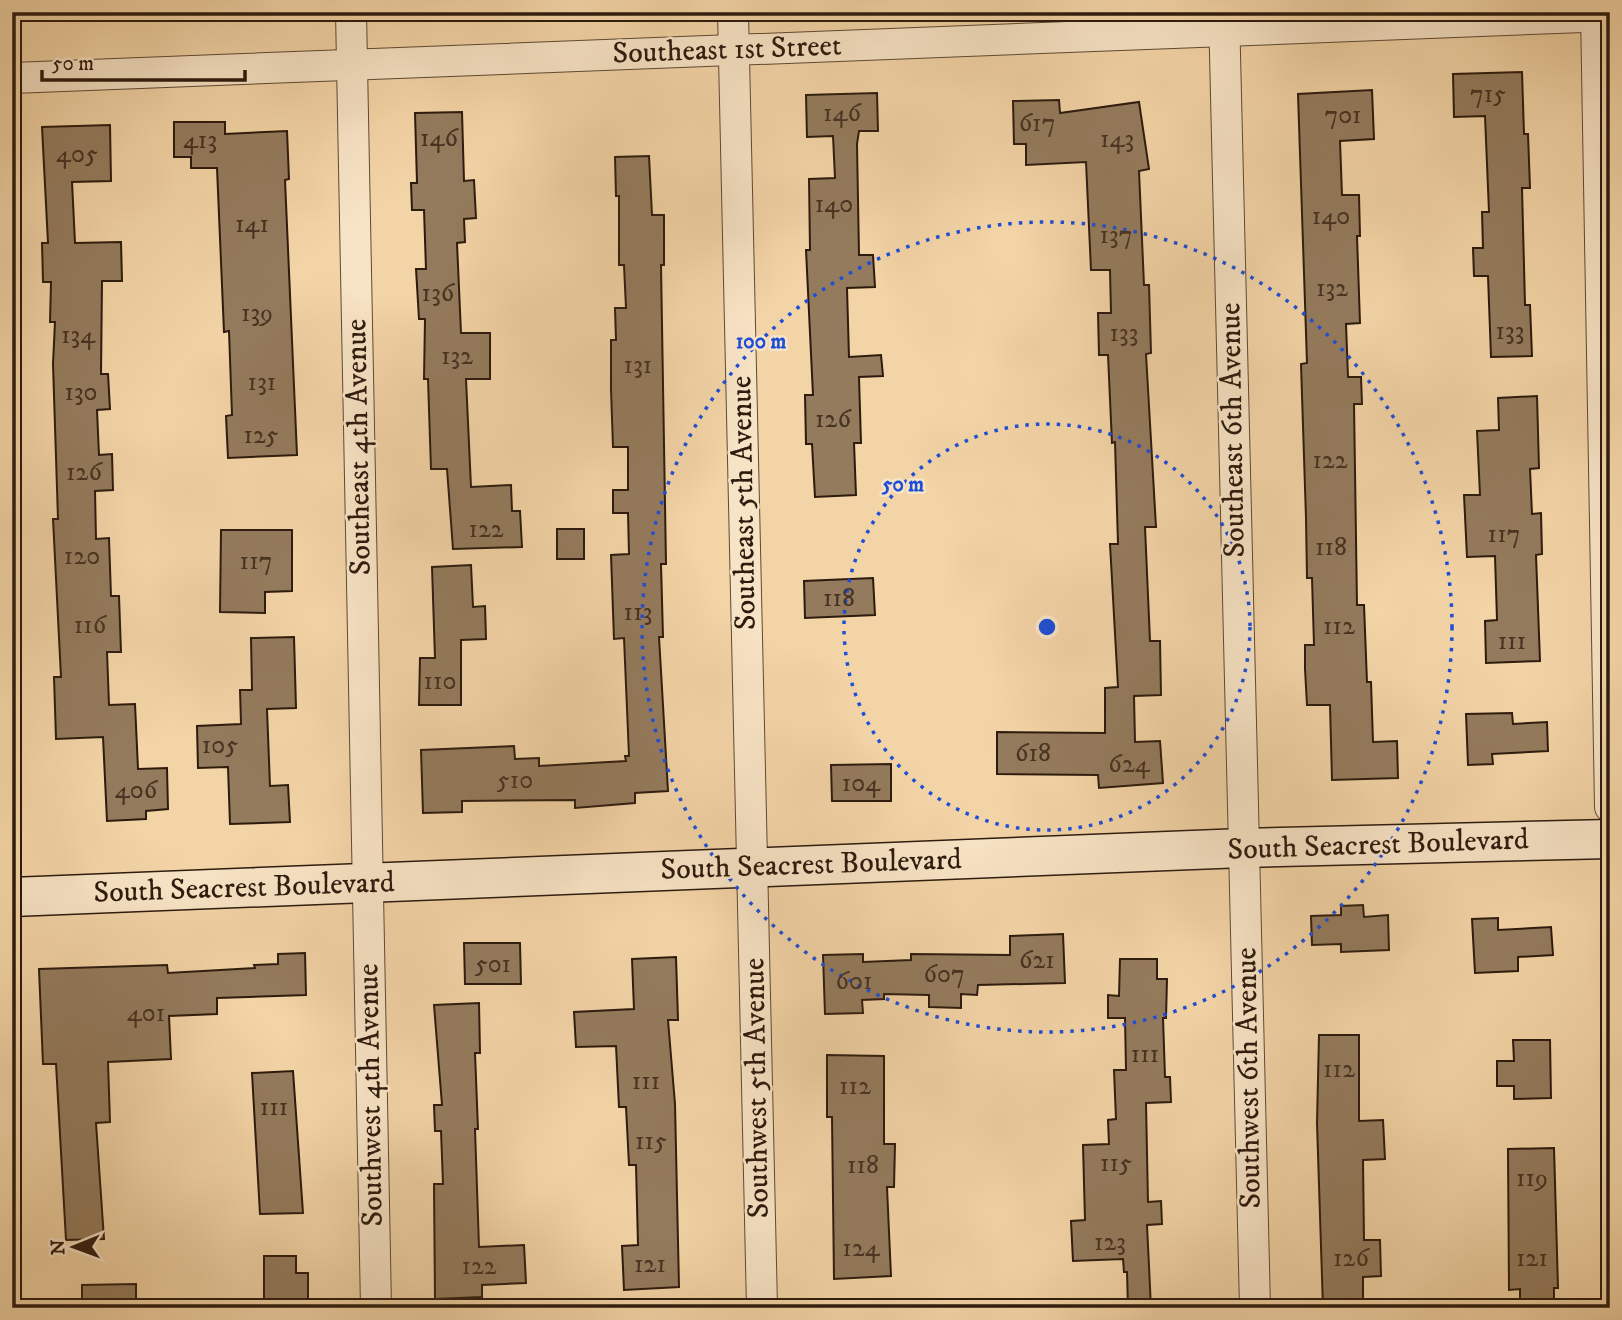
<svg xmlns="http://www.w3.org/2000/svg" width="1622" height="1320" viewBox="0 0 1622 1320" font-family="'IM FELL DW Pica',serif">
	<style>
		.building { fill: #947b5d; stroke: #2d1b0e; stroke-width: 2 }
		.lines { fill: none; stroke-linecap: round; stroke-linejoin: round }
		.street-casing { stroke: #5e4934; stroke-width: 32 }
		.secondary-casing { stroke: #2d1b0e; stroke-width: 41 }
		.street { stroke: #f7e3c5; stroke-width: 30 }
		.secondary { stroke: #f7e3c5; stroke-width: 38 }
		.ring { fill: none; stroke: #1d4ed8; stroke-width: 3.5; stroke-dasharray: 3.5 7 }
		.labels { text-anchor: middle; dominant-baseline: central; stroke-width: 5; stroke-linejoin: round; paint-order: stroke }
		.number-label { font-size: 26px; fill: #473322 }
		.street-label { font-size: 30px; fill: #2d1b0e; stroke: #f7e3c5 }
		.centre { fill: #1d4ed8; stroke: #f7e3c5; stroke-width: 3.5 }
		.ring-label { font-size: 21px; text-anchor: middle; font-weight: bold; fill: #1d4ed8; stroke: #f7e3c5; stroke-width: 5; stroke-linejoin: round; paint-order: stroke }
	</style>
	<rect width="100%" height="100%" fill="#f3d4a6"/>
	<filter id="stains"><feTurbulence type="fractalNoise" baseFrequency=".00286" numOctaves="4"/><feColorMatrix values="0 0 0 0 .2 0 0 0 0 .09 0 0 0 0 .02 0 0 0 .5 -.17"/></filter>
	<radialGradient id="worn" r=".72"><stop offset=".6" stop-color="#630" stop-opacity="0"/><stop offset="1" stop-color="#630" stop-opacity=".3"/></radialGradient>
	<g class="building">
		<polygon points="1522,72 1524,134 1528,134 1530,188 1522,188 1525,305 1530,305 1532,356 1491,357 1488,276 1474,276 1473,248 1483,248 1482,212 1489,212 1485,116 1454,117 1453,74"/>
		<polygon points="1372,90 1374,139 1340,141 1342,195 1359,195 1360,236 1357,236 1360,323 1346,324 1348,377 1361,377 1362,404 1354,404 1357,605 1364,605 1367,682 1371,682 1373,742 1397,741 1398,778 1332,780 1330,705 1307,705 1305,669 1305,645 1314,645 1312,578 1307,578 1306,518 1301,364 1307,363 1298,94"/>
		<polygon points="877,93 878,131 859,131 857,144 859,255 873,255 875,287 847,288 849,357 881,355 883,376 859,377 861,443 854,443 856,495 815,497 812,444 806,444 805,395 813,395 806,250 810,250 809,179 835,178 833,136 807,137 806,95"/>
		<polygon points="1059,100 1060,113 1139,102 1149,169 1139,171 1144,285 1149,285 1151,353 1146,354 1156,527 1145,527 1150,641 1160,641 1161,695 1134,696 1135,742 1160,741 1163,783 1099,788 1098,775 997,774 997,732 1105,733 1105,688 1118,687 1110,544 1118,544 1115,442 1112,443 1108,355 1099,355 1098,313 1111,313 1110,270 1091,270 1086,162 1026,165 1026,144 1014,144 1013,101"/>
		<polygon points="462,112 464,181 474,180 476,218 464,219 465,242 457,243 461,333 490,333 490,379 466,379 471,487 511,485 512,511 520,511 522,547 453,549 447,469 431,469 428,379 424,379 425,319 419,319 416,269 426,269 424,210 412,210 411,183 417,183 415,113"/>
		<polygon points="174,122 225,122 225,134 287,131 289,179 285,180 297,455 228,458 226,416 232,415 229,331 224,332 217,168 191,168 191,157 174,157"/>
		<polygon points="110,125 111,181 72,182 75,243 121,242 122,281 102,281 101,374 108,374 110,409 97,410 99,455 112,454 113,490 95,491 96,539 109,538 111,596 119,596 121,652 107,652 109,705 135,704 138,769 167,768 168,809 146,811 146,819 107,821 103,737 56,739 54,677 61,677 53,519 58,519 53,364 55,322 50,322 51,282 43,282 42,243 48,243 42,127"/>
		<polygon points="649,156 652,215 664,215 664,265 661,265 666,564 661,564 663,637 659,637 668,791 635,793 635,803 575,808 575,800 462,801 462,812 423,813 421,750 514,746 515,759 539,758 539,766 626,761 625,756 629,756 624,638 614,639 611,555 629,554 628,513 613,513 613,490 628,490 628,447 613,447 611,390 611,340 616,340 615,308 626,308 624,265 619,265 619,196 616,196 615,157"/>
		<polygon points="1537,396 1539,468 1530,469 1532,514 1541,513 1542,554 1536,555 1540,661 1486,663 1485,621 1497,620 1495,556 1467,557 1464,495 1480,495 1477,431 1499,430 1498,398"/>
		<rect x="557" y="529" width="27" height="30"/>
		<polygon points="221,530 292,530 292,591 265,592 265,613 220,612"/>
		<polygon points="471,565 473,607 485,606 486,639 461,640 461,705 419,705 420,658 435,658 432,567"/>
		<polygon points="873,578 875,615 805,618 804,581"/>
		<polygon points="294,637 296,708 267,709 270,786 288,785 290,822 230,824 228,767 198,768 197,726 241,724 240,690 252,690 251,638"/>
		<polygon points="1512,713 1513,724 1547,722 1548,751 1492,754 1493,764 1468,765 1466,714"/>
		<polygon points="891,764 891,801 832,801 831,765"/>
		<polygon points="1363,905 1364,917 1388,915 1389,950 1341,952 1341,944 1312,945 1311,916 1341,915 1341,906"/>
		<polygon points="1498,918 1498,930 1551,927 1553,955 1518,957 1518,971 1475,973 1472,919"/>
		<polygon points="1063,934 1065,983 978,985 977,995 961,994 961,1008 929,1007 929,995 884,994 884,999 862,1000 863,1013 825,1014 823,955 863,954 863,962 911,960 911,954 1010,955 1010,936"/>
		<polygon points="464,943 520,943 521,984 465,984"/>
		<polygon points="305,953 306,995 217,998 217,1014 169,1016 171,1059 108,1062 110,1122 96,1123 104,1239 66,1240 56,1064 43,1064 39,969 167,965 168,973 255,968 254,965 278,964 278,954"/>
		<polygon points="676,957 678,1020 668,1020 675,1104 679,1287 624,1290 622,1246 638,1245 636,1165 629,1165 626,1107 619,1107 616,1046 576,1047 574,1012 634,1009 632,959"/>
		<polygon points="1120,959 1157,959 1157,979 1167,979 1166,1018 1163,1018 1165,1077 1170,1077 1171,1102 1146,1103 1148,1202 1161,1201 1162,1224 1147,1225 1151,1308 1128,1308 1127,1272 1124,1272 1123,1259 1073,1261 1071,1221 1085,1220 1083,1145 1109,1144 1108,1120 1116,1119 1114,1070 1126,1070 1125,1018 1108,1018 1108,995 1119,996"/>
		<polygon points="479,1003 480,1053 475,1053 478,1129 475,1129 479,1247 524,1245 526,1283 482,1285 482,1297 435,1299 434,1184 443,1184 441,1131 435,1131 434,1105 442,1105 434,1005"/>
		<polygon points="1319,1035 1359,1035 1359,1121 1383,1120 1385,1159 1363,1160 1364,1240 1380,1240 1381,1276 1363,1277 1363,1308 1323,1308 1317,1123"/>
		<polygon points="1513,1040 1550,1040 1551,1098 1514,1099 1514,1086 1497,1086 1497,1061 1514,1061"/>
		<polygon points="827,1055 884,1056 884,1144 895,1144 894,1187 887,1187 891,1276 834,1279 832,1117 827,1117"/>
		<polygon points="293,1071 303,1213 260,1214 252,1073"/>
		<polygon points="1554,1148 1558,1288 1554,1288 1554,1308 1520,1308 1520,1289 1509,1290 1508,1149"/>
		<polygon points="264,1256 296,1256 296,1273 308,1273 308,1306 264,1307"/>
		<polygon points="136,1284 136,1308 82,1308 82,1285"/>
	</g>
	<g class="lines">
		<defs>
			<g id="street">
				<polyline points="351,12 376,1308"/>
				<polyline points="733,12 762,1308"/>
				<polyline points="1224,12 1255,1308"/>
				<polyline points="1596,12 1610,807"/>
				<polyline points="12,78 1610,16"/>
			</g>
			<polyline id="secondary" points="12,897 1243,848 1610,839"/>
		</defs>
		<use href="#street" class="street-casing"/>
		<use href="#secondary" class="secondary-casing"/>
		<use href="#street" class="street"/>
		<use href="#secondary" class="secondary"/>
	</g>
	<g class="ring">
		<circle cx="1047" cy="627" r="203"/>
		<circle cx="1047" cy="627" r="405"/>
	</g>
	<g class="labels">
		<g class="number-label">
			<text x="1488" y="94">715</text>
			<text x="842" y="113">146</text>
			<text x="1343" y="115">701</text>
			<text x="1037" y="123">617</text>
			<text x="439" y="138">146</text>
			<text x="1117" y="139">143</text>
			<text x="200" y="140">413</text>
			<text x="77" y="154">405</text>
			<text x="834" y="204">140</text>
			<text x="1331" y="216">140</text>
			<text x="252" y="224">141</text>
			<text x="1116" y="235">137</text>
			<text x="1332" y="288">132</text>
			<text x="438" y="293">136</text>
			<text x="257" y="313">139</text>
			<text x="1510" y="331">133</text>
			<text x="1124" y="333">133</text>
			<text x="78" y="335">134</text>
			<text x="457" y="356">132</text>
			<text x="638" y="365">131</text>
			<text x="262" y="382">131</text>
			<text x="81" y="392">130</text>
			<text x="833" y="419">126</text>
			<text x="261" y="435">125</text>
			<text x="1330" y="460">122</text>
			<text x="84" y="472">126</text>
			<text x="486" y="529">122</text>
			<text x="1504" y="534">117</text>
			<text x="1331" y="547">118</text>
			<text x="82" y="556">120</text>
			<text x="256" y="561">117</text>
			<text x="839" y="598">118</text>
			<text x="638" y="612">113</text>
			<text x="90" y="625">116</text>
			<text x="1339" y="626">112</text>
			<text x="1512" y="641">111</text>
			<text x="440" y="681">110</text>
			<text x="220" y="745">105</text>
			<text x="1033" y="753">618</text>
			<text x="1129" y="764">624</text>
			<text x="515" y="780">510</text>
			<text x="861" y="783">104</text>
			<text x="136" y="790">406</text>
			<text x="1037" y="960">621</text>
			<text x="493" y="964">501</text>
			<text x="944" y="974">607</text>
			<text x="854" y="981">601</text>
			<text x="146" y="1013">401</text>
			<text x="1145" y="1054">111</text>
			<text x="1339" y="1069">112</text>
			<text x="646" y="1081">111</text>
			<text x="855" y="1086">112</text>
			<text x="274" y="1107">111</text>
			<text x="651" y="1141">115</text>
			<text x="1116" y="1163">115</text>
			<text x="863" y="1165">118</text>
			<text x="1532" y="1178">119</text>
			<text x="1110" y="1242">123</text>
			<text x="861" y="1248">124</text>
			<text x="1351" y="1258">126</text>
			<text x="1532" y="1258">121</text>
			<text x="650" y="1264">121</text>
			<text x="479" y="1266">122</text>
		</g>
		<g class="street-label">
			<text transform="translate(727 50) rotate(-2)">Southeast 1st Street</text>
			<text transform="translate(1233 430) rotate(-91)">Southeast 6th Avenue</text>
			<text transform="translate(359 447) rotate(-91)">Southeast 4th Avenue</text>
			<text transform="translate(744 503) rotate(-91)">Southeast 5th Avenue</text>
			<text transform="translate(1378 845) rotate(-2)">South Seacrest Boulevard</text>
			<text transform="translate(811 865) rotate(-2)">South Seacrest Boulevard</text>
			<text transform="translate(244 888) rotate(-2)">South Seacrest Boulevard</text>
			<text transform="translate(1249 1078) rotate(-91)">Southwest 6th Avenue</text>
			<text transform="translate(757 1088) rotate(-91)">Southwest 5th Avenue</text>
			<text transform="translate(371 1095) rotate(-91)">Southwest 4th Avenue</text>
		</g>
	</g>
	<circle cx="1047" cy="627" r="10" class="centre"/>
	<g class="ring-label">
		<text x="761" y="348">100 m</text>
		<text x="903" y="491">50 m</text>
	</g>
	<rect width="1622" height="1320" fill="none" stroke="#f3d4a6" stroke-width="42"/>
	<rect x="14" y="14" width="1594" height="1292" fill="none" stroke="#2d1b0e" stroke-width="3.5"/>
	<rect x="21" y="21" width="1580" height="1278" fill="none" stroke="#2d1b0e" stroke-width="2"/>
	<g transform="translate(74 1247) rotate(269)" stroke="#f7e3c5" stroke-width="5" paint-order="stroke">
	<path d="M0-5L12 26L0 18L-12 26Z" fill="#2d1b0e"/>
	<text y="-10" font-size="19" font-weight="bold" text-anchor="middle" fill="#2d1b0e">N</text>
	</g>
	<path d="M42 70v10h203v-10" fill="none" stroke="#2d1b0e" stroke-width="3.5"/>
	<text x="52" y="70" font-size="21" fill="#2d1b0e" stroke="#f7e3c5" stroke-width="5" paint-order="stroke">50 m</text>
	<rect width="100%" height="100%" filter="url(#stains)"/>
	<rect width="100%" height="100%" fill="url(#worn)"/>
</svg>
